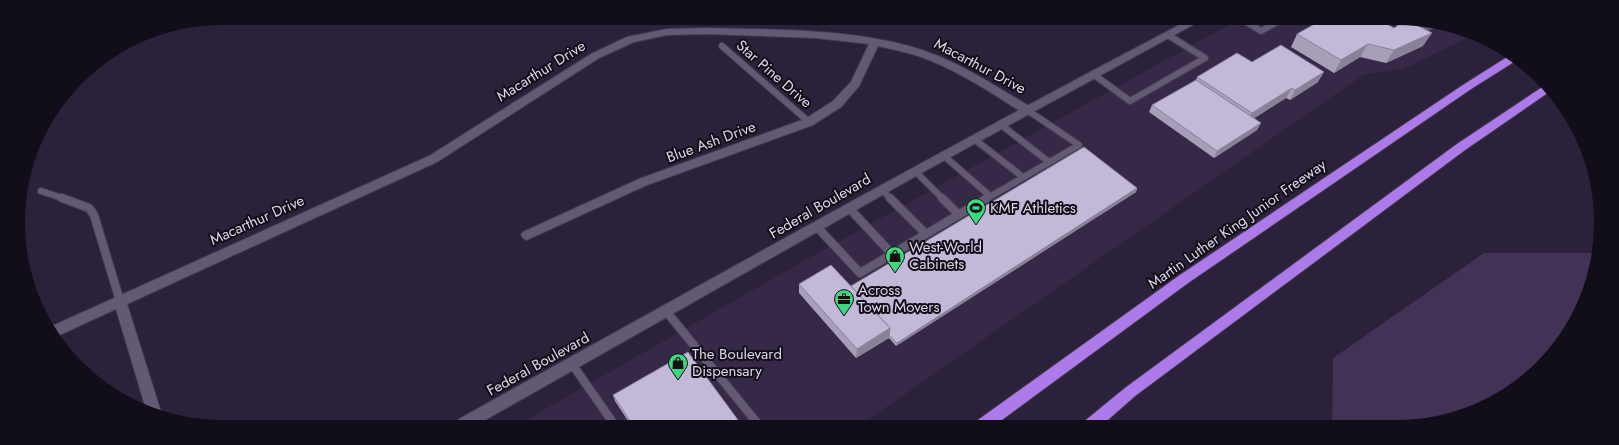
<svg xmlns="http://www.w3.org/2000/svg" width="1619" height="445" viewBox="0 0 1619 445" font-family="Jost,sans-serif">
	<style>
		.built { fill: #362847 }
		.green { fill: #413256 }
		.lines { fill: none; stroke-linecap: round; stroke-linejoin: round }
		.lane-far1-casing { stroke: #453b51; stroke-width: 8 }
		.lane-casing { stroke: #453b51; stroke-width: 10 }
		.street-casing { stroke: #453b51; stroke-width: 2 }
		.secondary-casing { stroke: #453b51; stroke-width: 2 }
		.highway-casing { stroke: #453b51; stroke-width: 2 }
		.lane-far1 { stroke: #645975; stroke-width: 6 }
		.lane { stroke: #645975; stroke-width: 8 }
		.street { fill: #645975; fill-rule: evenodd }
		.secondary { fill: #645975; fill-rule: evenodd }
		.highway { fill: #ad7be9; fill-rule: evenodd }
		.wall { fill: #a99eba }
		.shaded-wall { fill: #898197 }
		.building { fill: #c4b8d8; stroke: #898197 }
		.labels { text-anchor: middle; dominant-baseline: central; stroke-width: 4; stroke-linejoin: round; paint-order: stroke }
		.street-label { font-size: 15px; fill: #ded7e8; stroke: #120e19 }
		.poi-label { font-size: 15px; fill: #ded7e8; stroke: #120e19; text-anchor: start }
	</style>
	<rect width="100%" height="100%" fill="#2c213a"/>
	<polygon class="built" points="1236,21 1436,22 1471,36 1404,69 1363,75 862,424 519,424 809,258"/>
	<polygon class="green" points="1484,253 1597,253 1597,262 1574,325 1532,376 1475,411 1423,425 1332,425 1333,358"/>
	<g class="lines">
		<defs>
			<g id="lane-far1">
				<polyline points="1245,21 1261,31 1279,21"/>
				<polyline points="1400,22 1417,32 1438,23"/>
				<polyline points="722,46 809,122"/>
				<polyline points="1093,74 1130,101 1205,58 1168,35"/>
				<polyline points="1000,124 1049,162"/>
				<polyline points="974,139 1023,177"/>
				<polyline points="943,155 990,196"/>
				<polyline points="915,171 943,199"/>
				<polyline points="882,190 891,199"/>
				<polyline points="41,191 65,199"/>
				<polyline points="986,199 1079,145 1027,110"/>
			</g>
			<g id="lane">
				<polyline points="62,198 89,208 94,215 120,301"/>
				<polyline points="890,198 926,234"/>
				<polyline points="942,198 959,215"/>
				<polyline points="849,208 892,254"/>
				<polyline points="817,227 860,273 987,198"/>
				<polyline points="666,311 758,424"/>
				<polyline points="572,364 614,424"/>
			</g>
			<path id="street" d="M706,28c72,2 165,0 232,28 32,13 62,33 93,51l1,3 -1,3h-8c-30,-19 -61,-40 -94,-53 -17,-7 -34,-10 -51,-14l-19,40 -18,21 -28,18 -166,60 -116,53 -4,2 -4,-2 -2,-3 2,-3 116,-53 166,-60 28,-18 18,-19 18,-38 -53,-6 -110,-4 -39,1 -33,7 -35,16 -162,104 -310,142 34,108 -1,2 -14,-5 -30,-100 -61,28 -5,-10 379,-171 162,-102 36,-17 40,-8z"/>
			<path id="secondary" d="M1187,21h13l-277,151 -445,252h-21l2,-5c242,-134 483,-270 728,-398z"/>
			<g id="highway">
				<polygon points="1512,54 1517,60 1471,89 1188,283 995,425 976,424 978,420 1180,275 1463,85"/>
				<polygon points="1544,86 1549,92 1465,150 1135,396 1102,425 1084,425 1086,420 1125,388 1457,144"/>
			</g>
		</defs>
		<use href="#lane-far1" class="lane-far1-casing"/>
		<use href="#lane" class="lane-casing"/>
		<use href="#street" class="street-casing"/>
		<use href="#secondary" class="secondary-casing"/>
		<use href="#highway" class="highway-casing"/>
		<use href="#lane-far1" class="lane-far1"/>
		<use href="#lane" class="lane"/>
		<use href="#street" class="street"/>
		<use href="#secondary" class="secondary"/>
		<use href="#highway" class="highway"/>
	</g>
	<g class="wall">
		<polygon points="1297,34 1423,46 1386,63 1360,57 1334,73 1291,47"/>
		<polygon points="1252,62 1318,82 1290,100 1286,98 1254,118 1261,123 1257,130 1214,158 1149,112 1152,105 1196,80 1197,77"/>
		<polygon points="1137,188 1136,192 896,346 889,338 856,358 799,293 799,284 851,286"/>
		<polygon points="613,395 741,424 630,424 615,401"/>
	</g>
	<g class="shaded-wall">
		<polygon points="1432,33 1423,46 1386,63 1394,50"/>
		<polygon points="1368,44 1360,57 1334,73 1341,60"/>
		<polygon points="1324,72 1318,82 1290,100 1295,90"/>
		<polygon points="1292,88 1286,98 1247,123 1252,113"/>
		<polygon points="1261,123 1257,130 1214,158 1217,151"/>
		<polygon points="1137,188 1136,192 896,346 897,343"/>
		<polygon points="890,328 889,338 856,358 857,349"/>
	</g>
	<g class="building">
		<polygon points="1318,22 1383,22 1394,28 1403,22 1411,22 1432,33 1394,50 1368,44 1341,60 1297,34"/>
		<polygon points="1281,45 1324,72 1295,90 1292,88 1252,113 1197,77 1237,53 1252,62"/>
		<polygon points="1196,80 1261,123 1217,151 1152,105"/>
		<polygon points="1084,147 1137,188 897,343 889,335 890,328 851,286"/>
		<polygon points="831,265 890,328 857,349 799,284"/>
		<polygon points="688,352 741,424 632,424 613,395"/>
	</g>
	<defs>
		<symbol id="stadium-pin" viewBox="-11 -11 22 30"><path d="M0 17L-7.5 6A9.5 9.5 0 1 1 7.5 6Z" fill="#3cd77e" stroke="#120e19"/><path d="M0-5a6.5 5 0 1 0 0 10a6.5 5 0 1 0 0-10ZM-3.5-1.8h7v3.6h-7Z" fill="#111"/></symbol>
		<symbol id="shop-pin" viewBox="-11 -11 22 30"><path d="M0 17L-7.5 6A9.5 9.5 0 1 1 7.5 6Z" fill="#3cd77e" stroke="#120e19"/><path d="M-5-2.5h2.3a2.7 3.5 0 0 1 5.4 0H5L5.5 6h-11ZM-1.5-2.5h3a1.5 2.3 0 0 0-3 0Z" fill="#111"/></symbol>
		<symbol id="office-pin" viewBox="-11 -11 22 30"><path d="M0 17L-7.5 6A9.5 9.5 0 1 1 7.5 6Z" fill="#3cd77e" stroke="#120e19"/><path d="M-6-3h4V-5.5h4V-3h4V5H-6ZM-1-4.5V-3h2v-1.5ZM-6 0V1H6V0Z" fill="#111"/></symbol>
	</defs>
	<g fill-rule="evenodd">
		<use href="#stadium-pin" x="965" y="197" width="22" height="30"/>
		<use href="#shop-pin" x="884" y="245" width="22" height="30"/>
		<use href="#office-pin" x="833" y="288" width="22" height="30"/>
		<use href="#shop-pin" x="667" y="352" width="22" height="30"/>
	</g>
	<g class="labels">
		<g class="street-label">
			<text transform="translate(980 66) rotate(28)">Macarthur Drive</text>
			<text transform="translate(541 71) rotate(-32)">Macarthur Drive</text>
			<text transform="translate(774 74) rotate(41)">Star Pine Drive</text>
			<text transform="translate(711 142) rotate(-20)">Blue Ash Drive</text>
			<text transform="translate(820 206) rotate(-30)">Federal Boulevard</text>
			<text transform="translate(257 220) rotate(-24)">Macarthur Drive</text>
			<text transform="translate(1237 224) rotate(-35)">Martin Luther King Junior Freeway</text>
			<text transform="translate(538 364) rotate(-29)">Federal Boulevard</text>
		</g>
		<g class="poi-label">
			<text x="990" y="208">KMF Athletics</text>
			<text x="909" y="247">West-World<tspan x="909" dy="17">Cabinets</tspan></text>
			<text x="858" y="290">Across<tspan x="858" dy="17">Town Movers</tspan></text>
			<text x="692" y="354">The Boulevard<tspan x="692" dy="17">Dispensary</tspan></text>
		</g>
	</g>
	<path d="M0 0H1619V445H0ZM222 25H1397A197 197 0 0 1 1594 222V223A197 197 0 0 1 1397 420H222A197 197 0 0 1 25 223V222A197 197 0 0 1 222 25Z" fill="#120e19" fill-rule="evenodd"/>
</svg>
